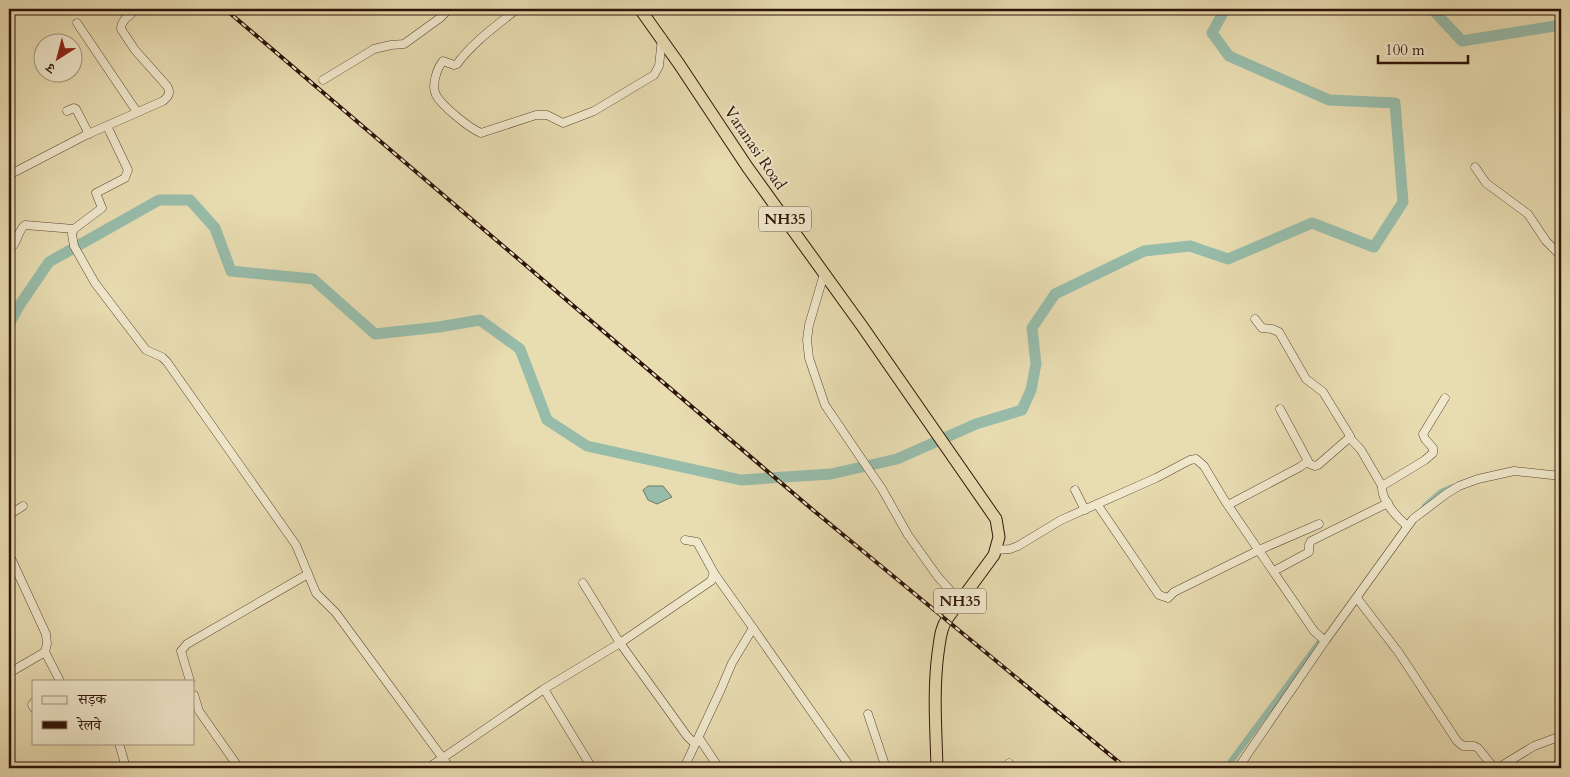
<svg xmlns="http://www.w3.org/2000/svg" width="1570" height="777" viewBox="0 0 1570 777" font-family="Cardo,'Noto Serif Devanagari',serif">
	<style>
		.water { fill: #97bcaa; stroke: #6d7869 }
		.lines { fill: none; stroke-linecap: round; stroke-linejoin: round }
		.canal { stroke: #97bcaa; stroke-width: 6 }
		.river { stroke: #97bcaa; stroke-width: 11 }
		.minor-casing { stroke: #5c4532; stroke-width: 9 }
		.highway-casing { stroke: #2e1308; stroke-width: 13 }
		.minor { stroke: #f0e8cc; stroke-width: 8 }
		.highway { stroke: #e8dcb1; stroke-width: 11 }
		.rail-casing { stroke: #2e1308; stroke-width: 4 }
		.rail { stroke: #f0e8cc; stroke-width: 2; stroke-dasharray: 5.5; stroke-linecap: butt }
		.labels { text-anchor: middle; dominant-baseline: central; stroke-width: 4; stroke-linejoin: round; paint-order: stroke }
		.shield { fill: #f0e8cc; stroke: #685343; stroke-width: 1 }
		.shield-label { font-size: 15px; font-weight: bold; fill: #2e1308 }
		.street-label { font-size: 16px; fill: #2e1308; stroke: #f0e8cc }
	</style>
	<rect width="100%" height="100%" fill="#e8dcb1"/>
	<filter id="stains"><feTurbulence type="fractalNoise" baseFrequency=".004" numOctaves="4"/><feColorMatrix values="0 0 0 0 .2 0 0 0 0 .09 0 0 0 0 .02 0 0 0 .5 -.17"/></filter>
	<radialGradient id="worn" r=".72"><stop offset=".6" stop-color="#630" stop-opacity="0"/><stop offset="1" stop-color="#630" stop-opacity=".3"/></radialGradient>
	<polygon class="water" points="648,486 663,486 672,497 657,504 648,500 643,490"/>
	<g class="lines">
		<g class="canal">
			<polyline points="1425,506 1441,492 1453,487"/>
			<polyline points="1226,768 1324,636"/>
		</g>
		<g class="river">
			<polyline points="1432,9 1462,41 1561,25"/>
			<polyline points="9,324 19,306 49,262 159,200 190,200 215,228 231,271 313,279 375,334 439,327 480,320 520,349 547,420 587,446 741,480 831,474 897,459 976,424 1022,410 1031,390 1036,364 1032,328 1055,294 1144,251 1190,246 1228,259 1312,223 1374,247 1403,202 1395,103 1329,100 1229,56 1212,33 1225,9"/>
		</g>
		<defs>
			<g id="minor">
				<path d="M517,9c-21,17 -44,33 -60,55l-3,1 -11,-4c-6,7 -12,25 -7,34 6,11 33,33 45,38l55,-18h11l16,8 31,-12 60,-36 5,-9 3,-28"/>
				<polyline points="77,23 137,112"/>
				<polyline points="323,80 374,49 391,45 404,44 440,18 449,9"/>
				<polyline points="67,111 74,108 76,109 89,134"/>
				<polyline points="107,126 128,170 125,178 96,193 102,208 74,229 72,234 74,246 95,283 146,350 162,357 167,362 296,545 316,593 336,613 450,768"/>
				<polyline points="1475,167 1486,183 1528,214 1546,241 1561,256"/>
				<path d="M9,175l77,-40 77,-34c6,-5 8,-8 4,-15l-32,-36 -14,-21c0,-9 9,-14 16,-20"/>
				<path d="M9,250c9,-6 8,-19 16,-25l49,4"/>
				<polyline points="824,274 809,325 807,340 809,358 825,405 882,489 908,535 938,577 960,601"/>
				<polyline points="1255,319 1262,328 1272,329 1279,332 1306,379 1323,392 1350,436 1349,438 1318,465 1315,466 1307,463"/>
				<polyline points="1349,437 1361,450 1382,486"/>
				<polyline points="1075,490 1085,510"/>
				<polyline points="1097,504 1159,595 1168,598 1173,593"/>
				<polyline points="1228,505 1300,467 1308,461 1280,409"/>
				<polyline points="9,515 23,506"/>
				<path d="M1407,526c-10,-9 -26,-26 -25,-40l43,-26 8,-7v-5l-8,-9 -2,-5 22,-36"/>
				<polyline points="685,540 697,542 714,573"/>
				<polyline points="996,550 1010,549 1018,546 1061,520 1156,478 1190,460 1196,459 1204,466 1225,501 1314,631 1325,641 1413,519 1446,494 1459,486 1478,479 1514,471 1561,476"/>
				<polyline points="9,554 46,634 47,644 45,652"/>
				<polyline points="1274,571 1309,552 1309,545 1311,541 1388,503"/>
				<polyline points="583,583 620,643 687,736 695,744"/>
				<polyline points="1174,592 1259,550 1319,524"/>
				<polyline points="1357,598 1399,653 1457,741 1463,746 1474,746 1478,748 1494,768"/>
				<polyline points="9,673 45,652 60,681"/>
				<polyline points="190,681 181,651 187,644 308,574"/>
				<polyline points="544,689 592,768"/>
				<polyline points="194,695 199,711 239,768"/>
				<polyline points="34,702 32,705 34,708"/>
				<polyline points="868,714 886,768"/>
				<polyline points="699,738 719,768"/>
				<polyline points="119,743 126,768"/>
				<polyline points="1009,763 1012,768"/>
				<polyline points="9,764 11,768"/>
				<polyline points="428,768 544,689 620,643 711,581 714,573 753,628"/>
				<polyline points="684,768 721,689 732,663 753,628 851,768"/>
				<polyline points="1238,768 1325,641"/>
				<polyline points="1498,768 1534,746 1561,736"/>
			</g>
			<path id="highway" d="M640,9l39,55 69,104 114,158 134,193 3,18 -5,18 -47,64c-7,10 -7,22 -9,34 -5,38 -2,76 -1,115"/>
		</defs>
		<use href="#minor" class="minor-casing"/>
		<use href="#highway" class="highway-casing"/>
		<use href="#minor" class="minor"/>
		<use href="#highway" class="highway"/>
		<defs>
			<polyline id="rail" points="225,9 813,510 1126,768"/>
		</defs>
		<use href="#rail" class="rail-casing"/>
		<use href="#rail" class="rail"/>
	</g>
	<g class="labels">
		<g class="shield">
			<rect x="759" y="206.5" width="52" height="25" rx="4"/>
			<rect x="934" y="588.5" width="52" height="25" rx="4"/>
		</g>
		<g class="shield-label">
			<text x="785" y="219">NH35</text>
			<text x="960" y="601">NH35</text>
		</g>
		<g class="street-label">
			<text transform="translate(755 148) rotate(56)">Varanasi Road</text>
		</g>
	</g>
	<rect width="1570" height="777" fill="none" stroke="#e8dcb1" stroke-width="30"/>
	<rect x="10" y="10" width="1550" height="757" fill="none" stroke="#2e1308" stroke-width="2.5"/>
	<rect x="15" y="15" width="1540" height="747" fill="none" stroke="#2e1308"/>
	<rect x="32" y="680" width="162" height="65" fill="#f0e8cc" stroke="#a2937e"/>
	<rect x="42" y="696" width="25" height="8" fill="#f0e8cc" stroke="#a2937e"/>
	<text x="78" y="704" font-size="15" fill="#2e1308">सड़क</text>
	<rect x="42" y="721" width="25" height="8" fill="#2e1308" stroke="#a2937e"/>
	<text x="78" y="730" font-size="15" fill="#2e1308">रेलवे</text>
	<g transform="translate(58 58) rotate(216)"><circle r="24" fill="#f0e8cc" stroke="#a2937e"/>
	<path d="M0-4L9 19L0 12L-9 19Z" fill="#8f2418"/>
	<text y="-8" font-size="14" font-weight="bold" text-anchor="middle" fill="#2e1308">उ</text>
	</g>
	<path d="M1378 55v8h90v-8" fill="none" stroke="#2e1308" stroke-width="2.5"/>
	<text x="1385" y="55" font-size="15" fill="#2e1308" stroke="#f0e8cc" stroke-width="4" paint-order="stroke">100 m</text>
	<rect width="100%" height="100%" filter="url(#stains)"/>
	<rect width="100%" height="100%" fill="url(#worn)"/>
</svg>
